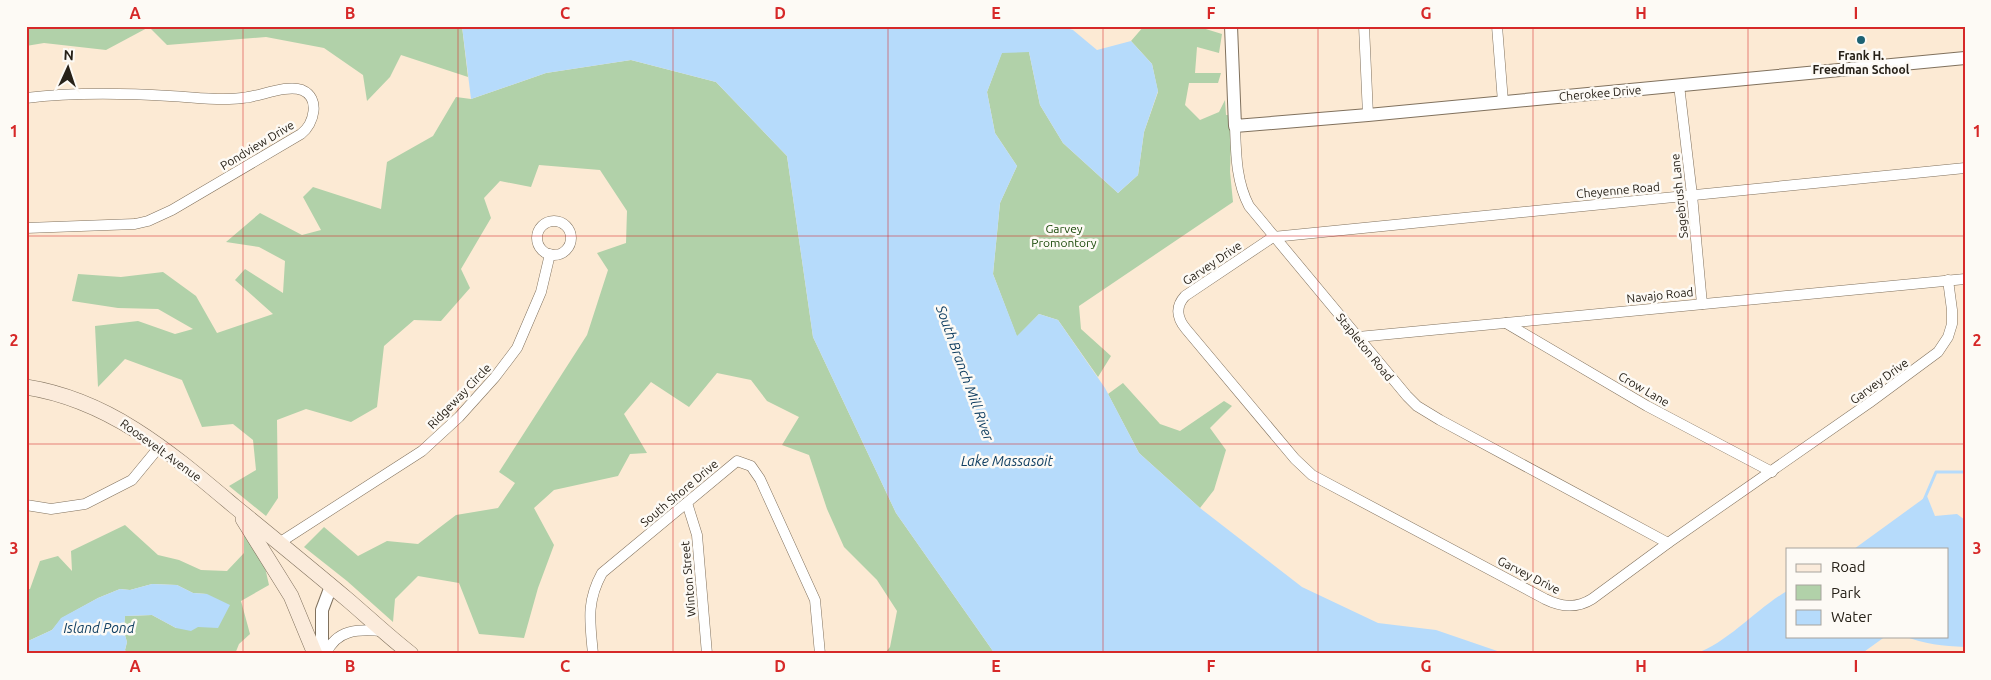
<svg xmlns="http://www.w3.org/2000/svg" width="1991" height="680" viewBox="0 0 1991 680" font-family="Ubuntu,sans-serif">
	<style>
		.green { fill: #b1d1a9 }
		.water { fill: #b6dbfb }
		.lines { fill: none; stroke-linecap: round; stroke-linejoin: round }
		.stream { stroke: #b6dbfb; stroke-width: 3 }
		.minor-casing { stroke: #80715d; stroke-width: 11 }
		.tertiary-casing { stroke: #80715d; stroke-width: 14 }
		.secondary-casing { stroke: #80715d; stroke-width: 16 }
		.minor { stroke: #fff; stroke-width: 10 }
		.tertiary { stroke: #fff; stroke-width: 12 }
		.secondary { stroke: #fbebdb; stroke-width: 15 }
		.grid { fill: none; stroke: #d62828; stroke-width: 1; stroke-opacity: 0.55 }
		.poi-dot { fill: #1d6273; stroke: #fdfaf5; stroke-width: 2 }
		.labels { text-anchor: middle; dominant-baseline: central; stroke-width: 5; stroke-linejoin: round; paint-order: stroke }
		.poi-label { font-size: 12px; font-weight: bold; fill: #272118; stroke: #fdfaf5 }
		.street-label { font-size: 12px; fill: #272118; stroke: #fdfaf5 }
		.park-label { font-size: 12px; fill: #184707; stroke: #fdfaf5 }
		.water-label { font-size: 14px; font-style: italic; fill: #103f62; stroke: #fdfaf5 }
		.neatline { fill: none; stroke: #d62828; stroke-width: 2 }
		.grid-label { font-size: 16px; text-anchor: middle; font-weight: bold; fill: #d62828 }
	</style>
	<rect width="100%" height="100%" fill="#fcead4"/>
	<g class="green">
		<polygon points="26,26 356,26 368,29 379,26 462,26 468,77 401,55 390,77 367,101 363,75 324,48 266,37 167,45 149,27 106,50 44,43 26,46"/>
		<polygon points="1144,26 1196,26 1222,34 1219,53 1197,47 1195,73 1221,73 1218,83 1189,83 1185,105 1200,120 1219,112 1225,100 1226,115 1232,115 1230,172 1233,202 1079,306 1081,329 1111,356 1098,377 1058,320 1039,314 1017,337 993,274 1000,203 1017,166 995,133 987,92 1002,52 1029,52 1040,105 1063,143 1118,193 1138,175 1144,132 1158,92 1152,64 1131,41"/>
		<polygon points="631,60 716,82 787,156 813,337 896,513 995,654 884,654 890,647 897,611 877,580 844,547 827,509 809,455 782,445 799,417 767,401 751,380 717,373 689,407 651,382 624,414 647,453 630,454 618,476 554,490 534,508 554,545 538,588 524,638 479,634 459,583 418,576 395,599 393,622 347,581 304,547 324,527 358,556 387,541 418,544 456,515 498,508 515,483 499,472 587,335 608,270 597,253 626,243 627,211 600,170 539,165 531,187 500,181 484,198 491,218 461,269 470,288 441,321 414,320 384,346 377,407 351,422 306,409 277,420 278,498 266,516 229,486 256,470 253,440 233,424 202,427 182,380 125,359 98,387 95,326 138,321 175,334 193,329 158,309 118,308 72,301 78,274 121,277 163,272 196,296 217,333 273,314 235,280 245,269 283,293 285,261 259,247 226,242 260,213 302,235 321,230 303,197 313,187 381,209 387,162 433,136 456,97 471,99 546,73"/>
		<polygon points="1123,383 1160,424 1180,431 1224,401 1232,406 1210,428 1226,450 1214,490 1200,508 1139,453 1108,394"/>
		<polygon points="125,525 158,555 179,560 201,570 227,571 244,553 244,534 264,563 269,585 241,601 250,634 239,644 235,654 127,654 125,650 127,642 124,632 125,616 152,615 176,628 207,594 193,593 177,585 152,584 130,590 120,589 98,598 62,618 52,630 26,642 26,589 30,589 40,561 58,556 72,571 71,551"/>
	</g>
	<g class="water">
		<polygon points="462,26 1059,26 1073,30 1097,50 1131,41 1152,64 1158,91 1144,132 1138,175 1118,193 1063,143 1040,105 1029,52 1002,53 987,92 995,133 1017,166 1000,203 993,274 1017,336 1039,314 1058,320 1105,388 1139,453 1200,508 1302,587 1378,623 1436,630 1506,654 995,654 896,513 813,337 787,156 716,82 631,60 546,73 471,99"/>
		<path d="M1927,496l8,20 22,-2 8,6v127c-22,-1 -41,-3 -61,-11h43v-87h-93z"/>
		<polygon points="152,584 177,585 193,593 207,594 230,605 218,628 198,627 191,631 176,628 152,615 125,616 124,632 127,642 125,650 127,654 26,654 26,642 52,630 61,618 98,598 120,589 130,590"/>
		<path d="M1787,591v45h99l-25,18h-166c34,-12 61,-45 92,-63z"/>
	</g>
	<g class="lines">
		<polyline class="stream" points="1924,500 1936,472 1965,472"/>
		<defs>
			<g id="minor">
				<polyline points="1364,26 1368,115"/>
				<polyline points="1497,26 1503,102"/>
				<polyline points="1679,85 1692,195 1702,304"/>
				<path d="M26,98c48,-6 96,-5 144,-2 24,1 48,5 72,2 17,-1 44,-14 60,-8 19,8 12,34 -1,44l-129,76 -24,11 -13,3 -109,4"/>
				<path d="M1235,126c1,28 1,55 14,80l158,190 10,10 23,14 228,123"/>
				<circle cx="554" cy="238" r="17"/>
				<path d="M1948,280l4,30v14l-4,13 -10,15 -69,51 -201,140 -76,56c-16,10 -31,8 -47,0l-233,-124 -17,-16 -109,-130c-9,-11 -11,-22 -1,-33l88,-59 692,-69"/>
				<polyline points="1506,323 1647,406 1772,472"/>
				<polyline points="1358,337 1965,279"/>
				<polyline points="687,503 697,535 707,654"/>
				<polyline points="26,505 51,509 85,504 132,480 160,446"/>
				<polyline points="279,543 422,451 459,417 495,377 517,348 541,292 550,254"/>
				<path d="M326,654c10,-25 33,-25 56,-23"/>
				<path d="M593,654c-3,-32 -7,-52 9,-81l135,-112 14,5 9,13 55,121 5,54"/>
			</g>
			<g id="tertiary">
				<polyline points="1231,26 1235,126 1368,115 1965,58"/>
				<polyline points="322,654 322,610 331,586"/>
			</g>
			<g id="secondary">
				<path d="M26,387c84,13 145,66 208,119 38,31 76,62 114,94 21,18 41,37 63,54"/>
				<polyline points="243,519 291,596 315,654"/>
			</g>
		</defs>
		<use href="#minor" class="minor-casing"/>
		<use href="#tertiary" class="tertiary-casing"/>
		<use href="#secondary" class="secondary-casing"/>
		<use href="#minor" class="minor"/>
		<use href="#tertiary" class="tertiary"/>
		<use href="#secondary" class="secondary"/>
	</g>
	<path class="grid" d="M243,26v628M458,26v628M673,26v628M888,26v628M1103,26v628M1318,26v628M1533,26v628M1748,26v628M26,236h1939M26,444h1939"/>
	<circle class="poi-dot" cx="1861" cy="40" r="5"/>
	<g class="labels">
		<g class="poi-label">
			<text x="1861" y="55">Frank H.<tspan x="1861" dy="14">Freedman School</tspan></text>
		</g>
		<g class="street-label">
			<text transform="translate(1600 93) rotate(-5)">Cherokee Drive</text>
			<text transform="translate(257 145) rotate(-31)">Pondview Drive</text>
			<text transform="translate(1618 190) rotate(-5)">Cheyenne Road</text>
			<text transform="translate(1679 196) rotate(-96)">Sagebrush Lane</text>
			<text transform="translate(1212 263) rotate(-34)">Garvey Drive</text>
			<text transform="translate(1660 295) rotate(-6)">Navajo Road</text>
			<text transform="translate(1365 347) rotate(51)">Stapleton Road</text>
			<text transform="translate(1879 381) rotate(-36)">Garvey Drive</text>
			<text transform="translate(1644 389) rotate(30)">Crow Lane</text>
			<text transform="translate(459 396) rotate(-46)">Ridgeway Circle</text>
			<text transform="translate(161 450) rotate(36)">Roosevelt Avenue</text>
			<text transform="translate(679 493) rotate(-40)">South Shore Drive</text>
			<text transform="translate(1529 575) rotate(27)">Garvey Drive</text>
			<text transform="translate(688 579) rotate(-95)">Winton Street</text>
		</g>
		<g class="park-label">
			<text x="1064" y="228">Garvey<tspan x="1064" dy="14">Promontory</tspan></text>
		</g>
		<g class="water-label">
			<text transform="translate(965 373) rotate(70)">South Branch Mill River</text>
			<text x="1007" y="461">Lake Massasoit</text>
			<text x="99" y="628">Island Pond</text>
		</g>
	</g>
	<rect width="1991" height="680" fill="none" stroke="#fdfaf5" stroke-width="55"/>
	<rect x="1786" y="548" width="162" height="90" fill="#fdfaf5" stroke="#a7a39d"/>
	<rect x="1796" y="564" width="25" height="8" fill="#fbebdb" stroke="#a7a39d"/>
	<text x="1831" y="572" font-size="15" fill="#272118">Road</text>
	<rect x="1796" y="585" width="25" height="15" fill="#b1d1a9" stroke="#a7a39d"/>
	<text x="1831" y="598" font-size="15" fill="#272118">Park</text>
	<rect x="1796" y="610" width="25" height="15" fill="#b6dbfb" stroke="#a7a39d"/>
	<text x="1831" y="622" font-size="15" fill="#272118">Water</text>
	<g transform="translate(68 68) rotate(3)" stroke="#fdfaf5" stroke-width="4" paint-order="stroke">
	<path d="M0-4L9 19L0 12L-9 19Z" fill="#272118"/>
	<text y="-8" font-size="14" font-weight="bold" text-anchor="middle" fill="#272118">N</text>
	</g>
	<rect x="28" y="28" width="1936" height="624" class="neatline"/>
	<g class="grid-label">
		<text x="135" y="19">A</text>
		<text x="350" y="19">B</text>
		<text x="565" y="19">C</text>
		<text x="780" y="19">D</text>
		<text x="996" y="19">E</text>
		<text x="1211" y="19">F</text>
		<text x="1426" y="19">G</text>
		<text x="1641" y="19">H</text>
		<text x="1856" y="19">I</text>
		<text x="14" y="137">1</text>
		<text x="1977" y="137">1</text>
		<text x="14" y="346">2</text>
		<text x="1977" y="346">2</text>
		<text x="14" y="554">3</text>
		<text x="1977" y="554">3</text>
		<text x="135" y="672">A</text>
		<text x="350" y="672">B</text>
		<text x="565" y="672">C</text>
		<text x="780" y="672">D</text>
		<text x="996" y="672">E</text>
		<text x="1211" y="672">F</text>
		<text x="1426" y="672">G</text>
		<text x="1641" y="672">H</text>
		<text x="1856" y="672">I</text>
	</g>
</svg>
